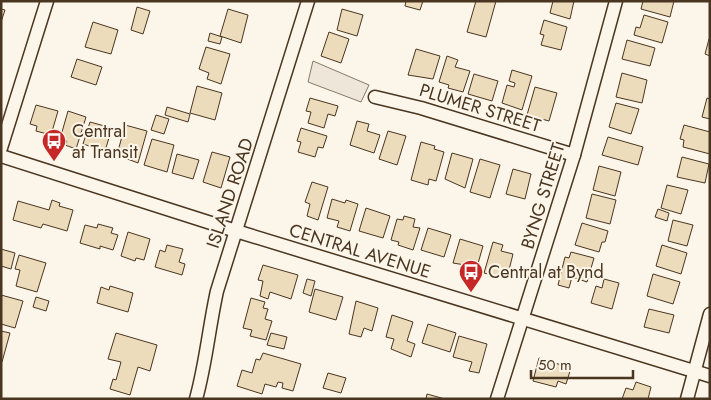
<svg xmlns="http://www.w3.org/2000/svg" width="711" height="400" viewBox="0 0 711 400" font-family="Jost,sans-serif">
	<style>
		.green { fill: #ede6d9; stroke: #887966 }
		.building { fill: #ecdcbc; stroke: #4a3520 }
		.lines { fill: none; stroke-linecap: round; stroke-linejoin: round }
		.minor-casing { stroke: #4a3520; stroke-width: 15 }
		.minor { stroke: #fbf6e9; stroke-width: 12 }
		.labels { text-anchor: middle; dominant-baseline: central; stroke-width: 4; stroke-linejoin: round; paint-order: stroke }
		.street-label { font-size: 18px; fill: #4a3520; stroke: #fbf6e9 }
		.poi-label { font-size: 18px; fill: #4a3520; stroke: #fbf6e9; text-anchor: start }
	</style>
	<rect width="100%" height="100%" fill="#fbf6e9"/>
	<polygon class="green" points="313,61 369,85 361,102 308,82"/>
	<g class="building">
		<polygon points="406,1 423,1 420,10 405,6"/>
		<polygon points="476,1 496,1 486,37 467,32"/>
		<polygon points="553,1 574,1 570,19 550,13"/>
		<polygon points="643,1 674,1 670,17 641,9"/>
		<polygon points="137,7 150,11 143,34 131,30"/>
		<polygon points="1,9 5,10 1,22"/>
		<polygon points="228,9 248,15 241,43 220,36"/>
		<polygon points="342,9 363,15 357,36 337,30"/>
		<polygon points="644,15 668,22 662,43 634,35 636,27 640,28"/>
		<polygon points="544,20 567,27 561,50 541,45 544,35 540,34"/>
		<polygon points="93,22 118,30 111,54 85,47"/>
		<polygon points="329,32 349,39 341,63 321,56"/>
		<polygon points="210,33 222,37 220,44 208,41"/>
		<polygon points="709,39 710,39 710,56 705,54"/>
		<polygon points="627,40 655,48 650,66 622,59"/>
		<polygon points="206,47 230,54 221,84 207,79 209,73 199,69"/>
		<polygon points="416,49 440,56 433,79 408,75"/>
		<polygon points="447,56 458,60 455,67 470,71 463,92 448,88 449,85 439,82"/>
		<polygon points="77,59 102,67 96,85 71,77"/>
		<polygon points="512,70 532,76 522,110 502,103 507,85 514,87 515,83 509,81"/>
		<polygon points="622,73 647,80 642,103 616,97"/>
		<polygon points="474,74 498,81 492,101 468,94"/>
		<polygon points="197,86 222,93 215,120 190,113"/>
		<polygon points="535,87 557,93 549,121 527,115"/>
		<polygon points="310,98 338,106 335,116 328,114 324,128 308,123 311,112 306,111"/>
		<polygon points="707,98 710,99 710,119 702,117"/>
		<polygon points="616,103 639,109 631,134 609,127"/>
		<polygon points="36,105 58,111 51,135 36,131 37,126 30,124"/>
		<polygon points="167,107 190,114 188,122 165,115"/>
		<polygon points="68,111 86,117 76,149 65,145 67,141 60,139"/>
		<polygon points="156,115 169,119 164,134 151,130"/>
		<polygon points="357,121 369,124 367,131 380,135 374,153 350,145"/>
		<polygon points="90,122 112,128 105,151 83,144"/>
		<polygon points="125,125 147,131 138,163 117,155"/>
		<polygon points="684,125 710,132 710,154 683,147 684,140 680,139"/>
		<polygon points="301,128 327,136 323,148 318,147 315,157 298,152 301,142 297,141"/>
		<polygon points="388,131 406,136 397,165 379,159"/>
		<polygon points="608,137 643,147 638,165 602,155"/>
		<polygon points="152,139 174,145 167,172 144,165"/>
		<polygon points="421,142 435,146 434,149 444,152 436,181 429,179 428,185 411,180"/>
		<polygon points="212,152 230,157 221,188 203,182"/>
		<polygon points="452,153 473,159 465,188 445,179"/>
		<polygon points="177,154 199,160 193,179 172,173"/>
		<polygon points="682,157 709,164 705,183 677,177"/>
		<polygon points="480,159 500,165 490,198 470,192"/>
		<polygon points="599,166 621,172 615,196 593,190"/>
		<polygon points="513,169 531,174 525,199 506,194"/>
		<polygon points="312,182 328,187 318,220 307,216 310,204 305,202"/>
		<polygon points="667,185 688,190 681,214 661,208"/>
		<polygon points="592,194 616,200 610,224 586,218"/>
		<polygon points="332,199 345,203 346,200 358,204 350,231 337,227 339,221 327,218"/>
		<polygon points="52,200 60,203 59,206 73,210 67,231 43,224 41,228 13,220 18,201 49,210"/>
		<polygon points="366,208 390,216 383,238 359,231"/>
		<polygon points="658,209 669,213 667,221 655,217"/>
		<polygon points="404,216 415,219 413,227 420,228 413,250 398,245 399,242 391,240 397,219 403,220"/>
		<polygon points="673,220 693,225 687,246 668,241"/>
		<polygon points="582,223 608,231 605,242 602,242 599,252 575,245"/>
		<polygon points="98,224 113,228 111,233 118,235 113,250 100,246 100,249 80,243 85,225 97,228"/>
		<polygon points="428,228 451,235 444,257 421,250"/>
		<polygon points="128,232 150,239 144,260 136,258 135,261 121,256"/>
		<polygon points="460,239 483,246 477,267 453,263"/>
		<polygon points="493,242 503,245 501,251 513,254 508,274 500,272 499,277 484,273"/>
		<polygon points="167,245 183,249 179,262 185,264 182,275 155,267 160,250 165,252"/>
		<polygon points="662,245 687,253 681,274 656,266"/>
		<polygon points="1,249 15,253 11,269 1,266"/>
		<polygon points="571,252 594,258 587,282 572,277 569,288 558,285 565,257 569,258"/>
		<polygon points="19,255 46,263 37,292 16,286 20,270 15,269"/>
		<polygon points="263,265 298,275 291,299 270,292 268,299 260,296 263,281 258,280"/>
		<polygon points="653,274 680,282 673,304 647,296"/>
		<polygon points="307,279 315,281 311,296 303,293"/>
		<polygon points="604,279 619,283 612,309 591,303 596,286 602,288"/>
		<polygon points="110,286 133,293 128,312 97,303 101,287 109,290"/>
		<polygon points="315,289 343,297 336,320 309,312"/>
		<polygon points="1,295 23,301 15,328 1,324"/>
		<polygon points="36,297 49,301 46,311 33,307"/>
		<polygon points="251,298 265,302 263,308 268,309 265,319 272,321 266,340 250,336 252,330 243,328"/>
		<polygon points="356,301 378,308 372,331 364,328 361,337 349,334"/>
		<polygon points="649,309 674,315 669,333 644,327"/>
		<polygon points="392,315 413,322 407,341 415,344 411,357 391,349 394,339 386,337"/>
		<polygon points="428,324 456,333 450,352 422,343"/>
		<polygon points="1,331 10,333 2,362 1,362"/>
		<polygon points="116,333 157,345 150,371 138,367 130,395 110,389 113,379 116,380 121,362 108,359"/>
		<polygon points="271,333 287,337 284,349 267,345"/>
		<polygon points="459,336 487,344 479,373 469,371 472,362 453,357"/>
		<polygon points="263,353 301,364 293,391 282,388 283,383 278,382 276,387 265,384 262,394 237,386 242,370 252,373 256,359 260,360"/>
		<polygon points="539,358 571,368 566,384 558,381 556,387 533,381"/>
		<polygon points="328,373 346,378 341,393 323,388"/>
		<polygon points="636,382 651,387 648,399 622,399 626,388 633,390"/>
		<polygon points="427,394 445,399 426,399"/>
	</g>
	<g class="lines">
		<defs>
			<g id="minor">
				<polyline points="375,97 421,108 574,155"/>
				<polyline points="1,148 47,1"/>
				<polyline points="1,156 236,231 710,376"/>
				<path d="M196,399c10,-36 13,-72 21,-108l91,-290"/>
				<polyline points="497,399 574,155 616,1"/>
				<polyline points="687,399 710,314"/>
			</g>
		</defs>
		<use href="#minor" class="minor-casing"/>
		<use href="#minor" class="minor"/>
	</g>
	<defs>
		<symbol id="bus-pin" viewBox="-11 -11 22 30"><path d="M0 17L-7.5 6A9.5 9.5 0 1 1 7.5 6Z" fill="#c62828" stroke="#fbf6e9"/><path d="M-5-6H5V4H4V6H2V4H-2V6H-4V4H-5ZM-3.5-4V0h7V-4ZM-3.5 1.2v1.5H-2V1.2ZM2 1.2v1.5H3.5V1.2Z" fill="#fff"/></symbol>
	</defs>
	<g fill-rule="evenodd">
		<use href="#bus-pin" x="40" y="127" width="28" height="38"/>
		<use href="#bus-pin" x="457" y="258" width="28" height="38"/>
	</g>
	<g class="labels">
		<g class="street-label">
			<text transform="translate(480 108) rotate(17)">PLUMER STREET</text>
			<text transform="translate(230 193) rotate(-72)">ISLAND ROAD</text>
			<text transform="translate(543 196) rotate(-73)">BYNG STREET</text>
			<text transform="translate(360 251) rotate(17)">CENTRAL AVENUE</text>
		</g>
		<g class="poi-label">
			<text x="72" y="131">Central<tspan x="72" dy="21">at Transit</tspan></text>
			<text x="488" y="272">Central at Bynd</text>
		</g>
	</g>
	<rect width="711" height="400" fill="none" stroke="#4a3520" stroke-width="5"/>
	<path d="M531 370v8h102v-8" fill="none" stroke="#4a3520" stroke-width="2.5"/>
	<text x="538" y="370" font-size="15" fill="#4a3520" stroke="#fbf6e9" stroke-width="4" paint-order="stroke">50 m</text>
</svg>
